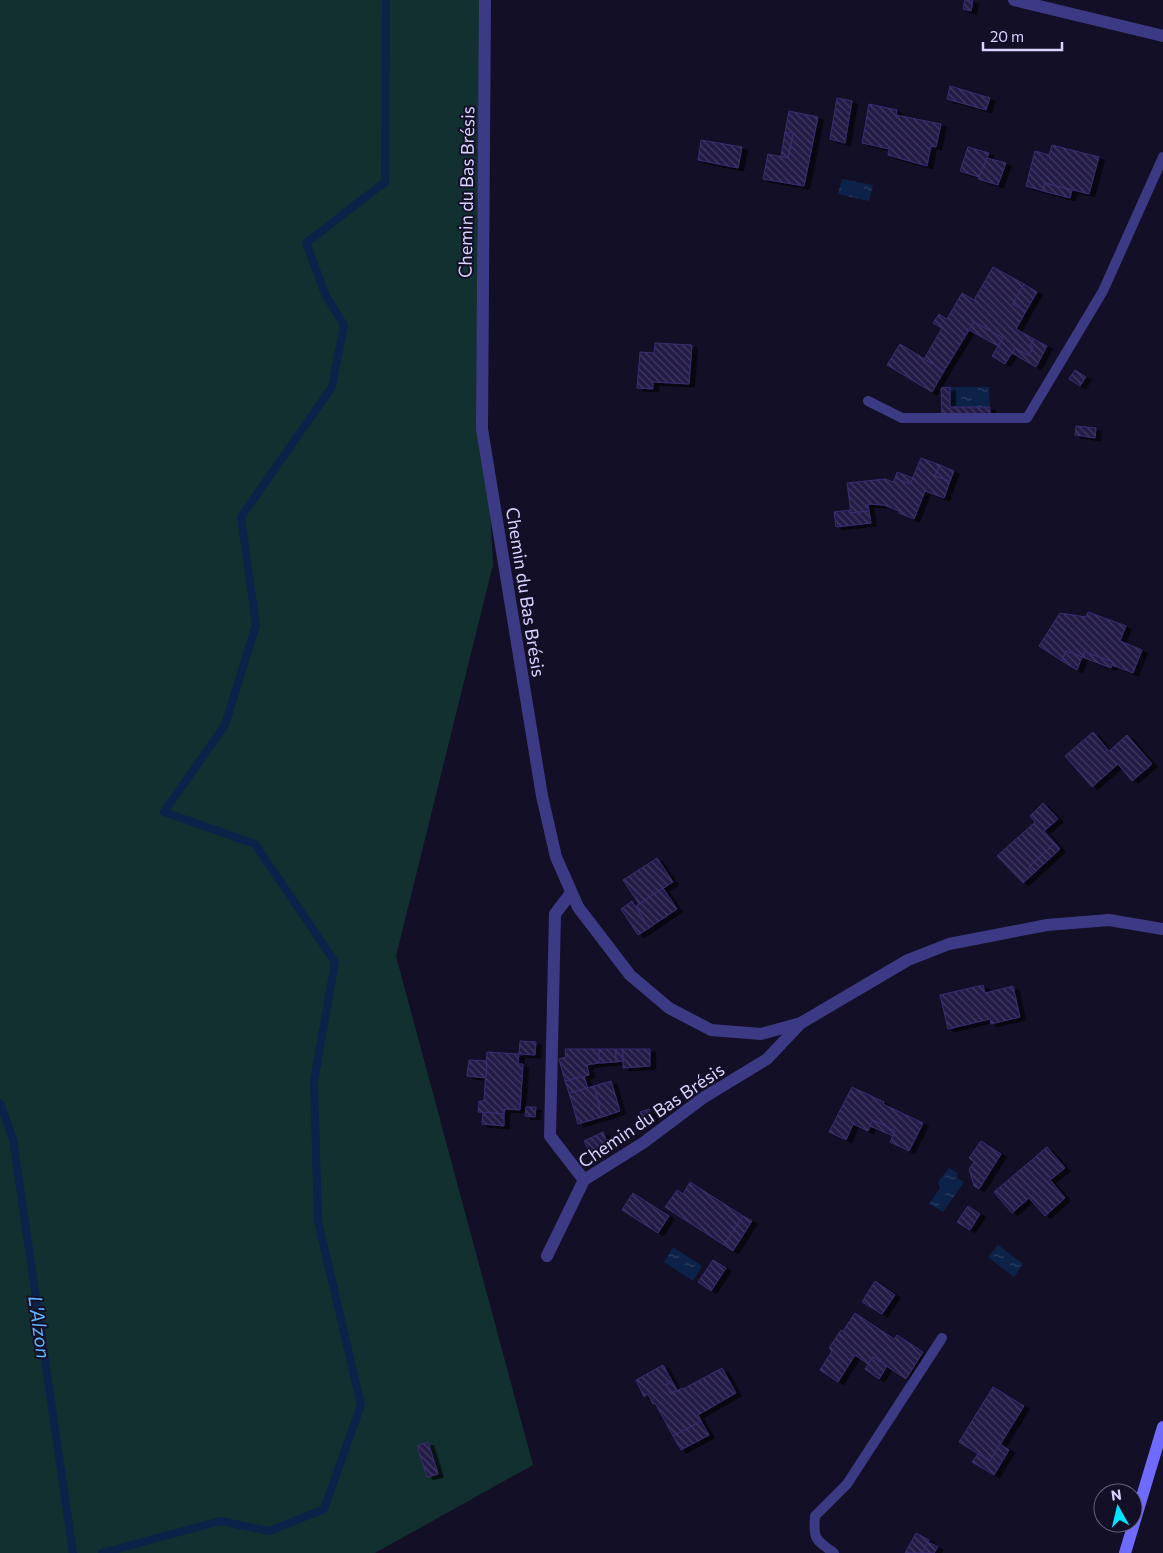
<svg xmlns="http://www.w3.org/2000/svg" width="1163" height="1553" viewBox="0 0 1163 1553" font-family="Commissioner,sans-serif">
	<style>
		.grass { fill: #12302f }
		.water { fill: url(#water-ripples) }
		.lines { fill: none; stroke-linecap: round; stroke-linejoin: round }
		.stream { stroke: #0c2248; stroke-width: 8 }
		.building { fill: url(#building-back-hatch); stroke: #3b2d73; filter: url(#shadow) }
		.lane { stroke: #3d3a85; stroke-width: 10 }
		.street { stroke: #3d3a85; stroke-width: 12 }
		.secondary { stroke: #6f6bff; stroke-width: 12 }
		.labels { text-anchor: middle; dominant-baseline: central; stroke-width: 4; stroke-linejoin: round; paint-order: stroke }
		.street-label { font-size: 18px; fill: #d9d4ff; stroke: #130f26 }
		.water-label { font-size: 19px; font-style: italic; fill: #62b6ff; stroke: #130f26 }
	</style>
	<defs>
		<pattern id="water-ripples" width="26" height="14" patternUnits="userSpaceOnUse" patternTransform="scale(1.25)"><rect width="26" height="14" fill="#0c2248"/><path d="M2 4q2-2 4 0t4 0M15 11q2-2 4 0t4 0" fill="none" stroke="#2f4163"/></pattern>
		<pattern id="building-back-hatch" width="6" height="6" patternUnits="userSpaceOnUse" patternTransform="scale(1.25)"><rect width="6" height="6" fill="#241b47"/><path d="M-1 5l2 2M0 0l6 6M5-1l2 2" fill="none" stroke="#433b63"/></pattern>
		<filter id="shadow"><feDropShadow dx="5.5" dy="3" stdDeviation="0" flood-color="#0009"/></filter>
	</defs>
	<rect width="100%" height="100%" fill="#130f26"/>
	<polygon class="grass" points="0,0 485,0 477,237 493,565 396,956 533,1465 375,1553 0,1553"/>
	<g class="water">
		<polygon points="842,179 873,185 869,201 838,194"/>
		<polygon points="950,387 989,387 990,407 950,407"/>
		<polygon points="949,1168 957,1173 957,1178 964,1182 943,1212 929,1204 940,1188 938,1182"/>
		<polygon points="998,1245 1023,1264 1014,1277 988,1257"/>
		<polygon points="673,1247 702,1266 693,1281 664,1262"/>
	</g>
	<g class="lines">
		<g class="stream">
			<polyline points="0,1103 13,1139 73,1553"/>
			<polyline points="102,1553 220,1521 269,1531 324,1509 361,1405 318,1221 314,1081 335,962 255,844 164,812 225,725 256,625 241,517 332,387 344,325 326,296 306,243 385,182 386,0"/>
		</g>
	</g>
	<g class="building">
		<polygon points="965,0 973,0 971,11 963,9"/>
		<polygon points="950,86 990,98 986,110 947,99"/>
		<polygon points="837,98 852,101 845,143 830,139"/>
		<polygon points="869,104 897,110 896,115 941,124 936,147 931,146 927,166 888,155 889,149 862,143"/>
		<polygon points="789,111 818,117 804,186 763,179 768,154 788,158 793,133 785,132"/>
		<polygon points="785,132 793,133 788,158 781,156"/>
		<polygon points="701,140 742,147 738,168 698,160"/>
		<polygon points="1052,145 1099,157 1089,194 1045,183 1043,191 1026,186 1035,151 1049,155"/>
		<polygon points="968,147 989,153 979,177 960,171"/>
		<polygon points="987,158 1006,163 998,185 978,179"/>
		<polygon points="1045,183 1072,190 1070,198 1043,191"/>
		<polygon points="993,267 1024,284 1013,304 1026,311 1016,329 1034,339 1030,345 1033,347 1029,356 1015,348 1005,364 992,356 1003,338 974,322 944,371 924,359 942,328 933,323 939,314 947,319 962,293 974,300"/>
		<polygon points="1024,284 1037,292 1026,311 1013,304"/>
		<polygon points="974,322 1003,338 998,346 969,330"/>
		<polygon points="1034,339 1047,346 1036,367 1012,353 1015,348 1029,356 1033,347 1030,345"/>
		<polygon points="655,343 692,345 689,384 653,382 653,389 637,388 640,352 654,353"/>
		<polygon points="900,344 944,371 932,392 887,365"/>
		<polygon points="1075,370 1086,377 1080,386 1069,379"/>
		<polygon points="950,387 950,407 990,407 990,414 942,415 941,388"/>
		<polygon points="1076,426 1096,428 1095,438 1075,435"/>
		<polygon points="921,458 940,465 935,476 950,481 944,498 925,491 914,519 899,513 899,511 884,505 868,504 869,511 851,513 847,483 885,479 893,482 895,478 910,484"/>
		<polygon points="940,465 954,471 950,481 935,476"/>
		<polygon points="897,472 913,478 910,484 895,478"/>
		<polygon points="851,510 851,513 869,511 871,523 836,527 834,512"/>
		<polygon points="1088,612 1126,626 1120,641 1142,650 1133,673 1112,665 1113,662 1085,652 1082,657 1066,651 1062,661 1039,646 1060,613 1086,617"/>
		<polygon points="1066,651 1082,657 1077,670 1062,661"/>
		<polygon points="1085,652 1113,662 1111,668 1082,657"/>
		<polygon points="1093,732 1109,751 1127,735 1152,764 1132,781 1118,764 1092,787 1065,756"/>
		<polygon points="1043,803 1058,819 1044,831 1055,843 1029,867 1034,873 1023,883 997,856 1035,822 1030,816"/>
		<polygon points="1055,843 1060,849 1034,873 1029,867"/>
		<polygon points="657,858 673,882 639,904 623,880"/>
		<polygon points="663,888 677,909 649,928 636,906"/>
		<polygon points="632,901 649,928 638,935 621,909"/>
		<polygon points="983,985 985,993 1013,986 1020,1017 991,1024 990,1019 948,1029 940,995"/>
		<polygon points="520,1041 536,1042 535,1055 519,1054"/>
		<polygon points="565,1049 599,1049 599,1063 587,1065 589,1075 565,1081 559,1059 566,1057"/>
		<polygon points="599,1049 616,1049 616,1062 599,1063"/>
		<polygon points="616,1049 623,1049 623,1061 616,1062"/>
		<polygon points="623,1049 650,1049 650,1066 623,1068"/>
		<polygon points="487,1052 519,1054 518,1064 523,1064 520,1110 505,1109 504,1114 478,1112 479,1101 484,1101"/>
		<polygon points="469,1060 487,1061 486,1078 467,1076"/>
		<polygon points="584,1076 588,1089 569,1093 565,1081"/>
		<polygon points="611,1081 620,1111 602,1117 594,1086"/>
		<polygon points="594,1086 602,1117 578,1124 569,1093"/>
		<polygon points="852,1087 884,1102 883,1104 923,1123 909,1151 890,1142 895,1131 873,1120 868,1131 853,1124 846,1140 829,1132"/>
		<polygon points="526,1107 536,1107 535,1117 525,1116"/>
		<polygon points="649,1109 652,1119 644,1122 640,1112"/>
		<polygon points="483,1112 504,1114 504,1126 482,1124"/>
		<polygon points="873,1120 895,1131 893,1136 870,1126"/>
		<polygon points="603,1132 609,1147 592,1157 584,1141"/>
		<polygon points="981,1141 1001,1154 979,1189 974,1186 969,1169 974,1162 969,1158"/>
		<polygon points="1047,1147 1065,1168 1050,1180 1065,1198 1045,1216 1029,1198 1012,1213 994,1192"/>
		<polygon points="690,1182 743,1216 724,1245 665,1207 677,1190 683,1194"/>
		<polygon points="633,1193 669,1216 658,1233 622,1210"/>
		<polygon points="968,1206 980,1214 970,1230 957,1222"/>
		<polygon points="743,1216 752,1221 733,1251 724,1245"/>
		<polygon points="713,1260 726,1268 711,1291 698,1282"/>
		<polygon points="875,1281 895,1295 882,1314 862,1302"/>
		<polygon points="855,1313 894,1339 897,1335 923,1352 906,1379 873,1357 868,1364 855,1355 838,1382 820,1370 832,1351 829,1348 841,1330 843,1331"/>
		<polygon points="873,1357 887,1366 879,1379 865,1369"/>
		<polygon points="663,1365 672,1381 666,1385 671,1394 682,1388 683,1389 722,1368 736,1393 698,1415 701,1421 673,1436 655,1403 653,1404 648,1394 644,1397 636,1380"/>
		<polygon points="672,1381 677,1390 671,1394 666,1385"/>
		<polygon points="993,1387 1024,1406 990,1461 959,1442"/>
		<polygon points="701,1421 709,1435 681,1450 673,1436"/>
		<polygon points="428,1442 438,1474 427,1477 417,1446"/>
		<polygon points="1000,1444 1009,1450 994,1475 972,1462 978,1454 990,1461"/>
		<polygon points="916,1533 929,1540 928,1542 922,1553 905,1553"/>
		<polygon points="928,1542 938,1547 934,1553 922,1553"/>
	</g>
	<g class="lines">
		<g class="lane">
			<polyline points="868,401 902,418 1027,418 1103,291 1163,157"/>
			<path d="M834,1553c-18,-13 -21,-13 -19,-37l32,-32 95,-146"/>
		</g>
		<g class="street">
			<polyline points="485,0 482,429 542,796 556,857 578,907 630,975 669,1008 711,1030 761,1034 801,1023 908,960 949,944 1047,925 1109,920 1163,929"/>
			<polyline points="1014,0 1163,36"/>
			<polyline points="571,893 555,914 550,1136 584,1180"/>
			<polyline points="547,1256 584,1180 643,1143 703,1098 767,1059 801,1023"/>
		</g>
		<polyline class="secondary" points="1125,1553 1163,1427"/>
	</g>
	<g class="labels">
		<g class="street-label">
			<text transform="translate(466 192) rotate(-89)">Chemin du Bas Brésis</text>
			<text transform="translate(526 592) rotate(81)">Chemin du Bas Brésis</text>
			<text transform="translate(651 1115) rotate(-34)">Chemin du Bas Brésis</text>
		</g>
		<g class="water-label">
			<text transform="translate(40 1327) rotate(82)">L'Alzon</text>
		</g>
	</g>
	<g transform="translate(1118 1508) rotate(352)"><circle r="24" fill="#130f26" stroke="#625e7d"/>
	<path d="M0-4L9 19L0 12L-9 19Z" fill="#00e5ff"/>
	<text y="-8" font-size="14" font-weight="bold" text-anchor="middle" fill="#d9d4ff">N</text>
	</g>
	<path d="M983 42v8h79v-8" fill="none" stroke="#d9d4ff" stroke-width="2.5"/>
	<text x="990" y="42" font-size="15" fill="#d9d4ff" stroke="#130f26" stroke-width="4" paint-order="stroke">20 m</text>
</svg>
